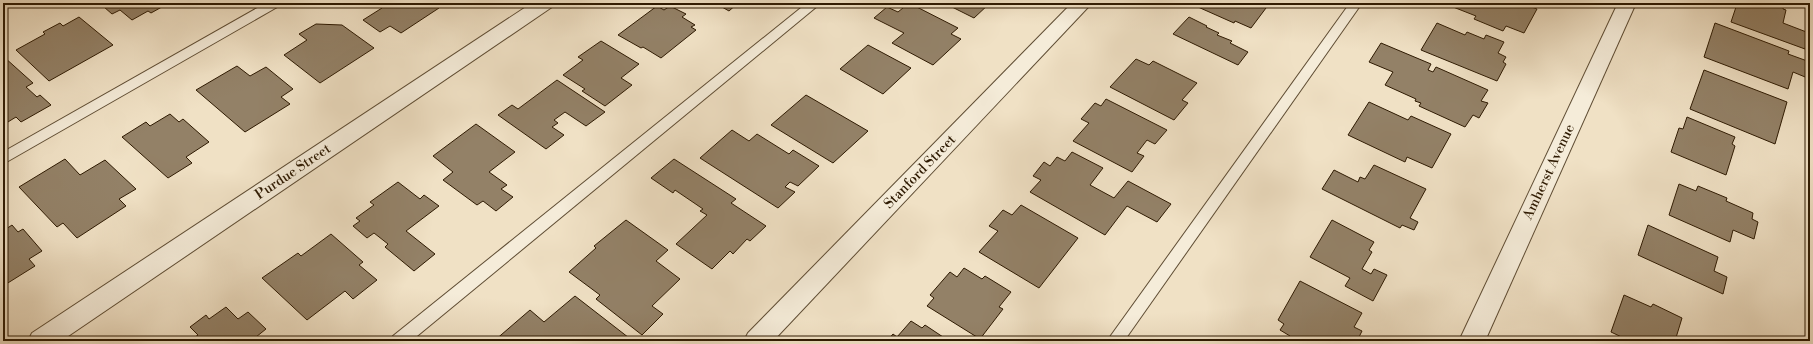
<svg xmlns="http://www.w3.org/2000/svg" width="1813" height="344" viewBox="0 0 1813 344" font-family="'Libre Bodoni',serif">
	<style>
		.building { fill: #938167; stroke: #2e1a02 }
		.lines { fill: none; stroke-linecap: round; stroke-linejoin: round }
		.lane-casing { stroke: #5e4c33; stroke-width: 2 }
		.street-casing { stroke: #5e4c33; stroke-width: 2 }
		.lane { fill: #f5ecd9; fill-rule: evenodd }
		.street { fill: #f5ecd9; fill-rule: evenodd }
		.labels { text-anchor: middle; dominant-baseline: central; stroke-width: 4; stroke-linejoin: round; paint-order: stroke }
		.street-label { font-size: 14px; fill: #2e1a02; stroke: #f5ecd9 }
	</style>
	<rect width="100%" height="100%" fill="#f0e1c5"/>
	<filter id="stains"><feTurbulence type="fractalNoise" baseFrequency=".005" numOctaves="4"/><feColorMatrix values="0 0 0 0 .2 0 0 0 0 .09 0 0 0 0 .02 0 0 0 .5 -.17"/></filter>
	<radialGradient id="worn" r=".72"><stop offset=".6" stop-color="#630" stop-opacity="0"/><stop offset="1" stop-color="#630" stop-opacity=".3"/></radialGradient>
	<g class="building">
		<polygon points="112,3 169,3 151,13 148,11 132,20 120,10 112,14 104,7"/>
		<polygon points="375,3 432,3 439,8 401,33 390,26 380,32 363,20 382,8"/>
		<polygon points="715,3 738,3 729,11"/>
		<polygon points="909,3 958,28 951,34 961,39 933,65 892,43 904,33 874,18 887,7 898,12"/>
		<polygon points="944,3 990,3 974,18"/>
		<polygon points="1189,3 1267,3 1269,4 1251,28 1235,21 1234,23"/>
		<polygon points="1449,3 1521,3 1537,9 1524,33 1506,26 1503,31 1474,19 1476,16 1448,5"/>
		<polygon points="1733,3 1784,3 1783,9 1786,10 1783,23 1809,33 1805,49 1731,22 1737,4"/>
		<polygon points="657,6 664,10 670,6 686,14 682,17 695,25 691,27 696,30 661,58 643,47 641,48 618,35"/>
		<polygon points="79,17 113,45 49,81 16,50 45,34 43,32 60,23 63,26"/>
		<polygon points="1189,17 1207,26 1206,27 1219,33 1217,35 1232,41 1230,43 1248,52 1238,65 1173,34"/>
		<polygon points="1437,23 1465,35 1467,32 1484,39 1486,35 1504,42 1498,53 1506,57 1503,62 1506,64 1497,81 1421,50"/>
		<polygon points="1715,23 1789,51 1788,54 1810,62 1810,79 1793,72 1788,89 1704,57"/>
		<polygon points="316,24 342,25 374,48 320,83 284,55 307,40 299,34"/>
		<polygon points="601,41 639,64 621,78 632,85 605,106 582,91 585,89 563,75 583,60 578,57"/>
		<polygon points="1381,43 1431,64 1428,70 1433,72 1436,67 1488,90 1481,101 1488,103 1479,118 1473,115 1465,127 1419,106 1421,103 1415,101 1416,99 1385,85 1393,72 1369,62"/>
		<polygon points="868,45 911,68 883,94 840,69"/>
		<polygon points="4,57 33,83 26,87 37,97 40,95 51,105 21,122 16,117 3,125"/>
		<polygon points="1136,59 1149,65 1153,61 1197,83 1182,100 1188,103 1174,120 1110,87"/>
		<polygon points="237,66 250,76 266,67 293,89 281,97 290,104 245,132 196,90"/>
		<polygon points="1704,70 1787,102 1775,144 1690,109"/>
		<polygon points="557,80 605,112 586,126 565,112 554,120 558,123 552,127 564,135 546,149 498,115 512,105 518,109"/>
		<polygon points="806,95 868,131 833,163 771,125"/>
		<polygon points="1106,99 1167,130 1155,144 1147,140 1137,153 1144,156 1132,172 1073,141 1089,123 1081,119 1095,103 1101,106"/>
		<polygon points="1369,102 1408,120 1411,116 1451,134 1432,168 1407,157 1405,162 1348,135"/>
		<polygon points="170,114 179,122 183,119 209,142 186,157 192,163 168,178 122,137 146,122 150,126"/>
		<polygon points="1687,117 1735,137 1732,144 1735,146 1726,175 1671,152 1679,128 1683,129"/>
		<polygon points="476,124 515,152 489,172 507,185 501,189 513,197 496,211 483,201 477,205 443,180 453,172 433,156"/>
		<polygon points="732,130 749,141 757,134 789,154 793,150 819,166 798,186 790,182 785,187 795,192 778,208 700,158"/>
		<polygon points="1072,152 1103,168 1090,185 1114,198 1128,181 1171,204 1157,222 1127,206 1105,235 1030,192 1041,180 1033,176 1044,162 1050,166 1057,157 1065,161"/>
		<polygon points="65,159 80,175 105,160 136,189 119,199 126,206 77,238 63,223 57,227 19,187"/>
		<polygon points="674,159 736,199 731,203 766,226 750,241 747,239 733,254 730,251 712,269 676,244 707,215 700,211 703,209 675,190 673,193 651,178"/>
		<polygon points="1374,165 1426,189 1410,218 1418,222 1414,230 1402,225 1400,228 1322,189 1334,170 1358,182 1360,177 1365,179"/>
		<polygon points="398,182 420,199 424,195 439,206 406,231 435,254 414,271 385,247 388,244 374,233 367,238 353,226 360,221 356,218 374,205 370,202"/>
		<polygon points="1679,184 1696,191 1698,186 1727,198 1726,201 1753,213 1752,219 1758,222 1754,239 1733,230 1730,242 1669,215"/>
		<polygon points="1021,205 1078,238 1039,288 979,252 998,231 989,226 1003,210 1012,215"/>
		<polygon points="626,220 668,250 656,261 680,279 652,306 663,314 642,335 596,299 600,295 569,272 596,248 594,246"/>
		<polygon points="1332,220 1374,242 1369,250 1372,252 1362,269 1371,274 1374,269 1387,275 1373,301 1345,286 1350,278 1310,257"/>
		<polygon points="12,225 18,232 23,229 42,251 29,259 35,266 3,286 3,231"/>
		<polygon points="1648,225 1718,257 1714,271 1727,277 1723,294 1638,255"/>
		<polygon points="331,234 363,262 359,265 377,280 353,299 345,291 307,320 262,278 298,253 301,256"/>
		<polygon points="964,268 982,279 985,276 1011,292 999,307 1003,309 980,339 927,306 934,298 930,295 950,272 957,277"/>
		<polygon points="1300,281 1362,313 1354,327 1362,331 1357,341 1288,341 1290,336 1280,330 1284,324 1278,320"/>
		<polygon points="1624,295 1651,307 1653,304 1682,318 1675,341 1630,341 1611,332"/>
		<polygon points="575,296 633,341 494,341 530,310 544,322"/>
		<polygon points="226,307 238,319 248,312 266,329 251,341 189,341 198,335 190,327 206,315 209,319"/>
		<polygon points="911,321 922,328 925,325 949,341 887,341 893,334 897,337"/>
	</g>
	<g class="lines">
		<defs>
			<g id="lane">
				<polygon points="266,3 281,3 279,6 3,164 3,152"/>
				<polygon points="807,3 821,3 411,341 391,341 393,336"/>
				<polygon points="1350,3 1362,3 1124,341 1107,341"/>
			</g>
			<g id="street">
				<polygon points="532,3 554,3 552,7 61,341 28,341 32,333"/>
				<polygon points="1072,3 1092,3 773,341 744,341 748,333"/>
				<polygon points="1618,3 1636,3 1485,341 1459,341"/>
			</g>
		</defs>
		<use href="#lane" class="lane-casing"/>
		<use href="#street" class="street-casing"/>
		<use href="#lane" class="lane"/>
		<use href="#street" class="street"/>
	</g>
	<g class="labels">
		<g class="street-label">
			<text transform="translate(293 172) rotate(-34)">Purdue Street</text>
			<text transform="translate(920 172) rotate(-46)">Stanford Street</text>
			<text transform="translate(1549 172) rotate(-65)">Amherst Avenue</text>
		</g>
	</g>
	<rect width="1813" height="344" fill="none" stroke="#f0e1c5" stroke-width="16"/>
	<rect x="4" y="4" width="1805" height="336" fill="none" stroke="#2e1a02" stroke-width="2"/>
	<rect x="8" y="8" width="1797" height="328" fill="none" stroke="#2e1a02"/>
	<rect width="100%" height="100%" filter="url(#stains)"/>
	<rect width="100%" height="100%" fill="url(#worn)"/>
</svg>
